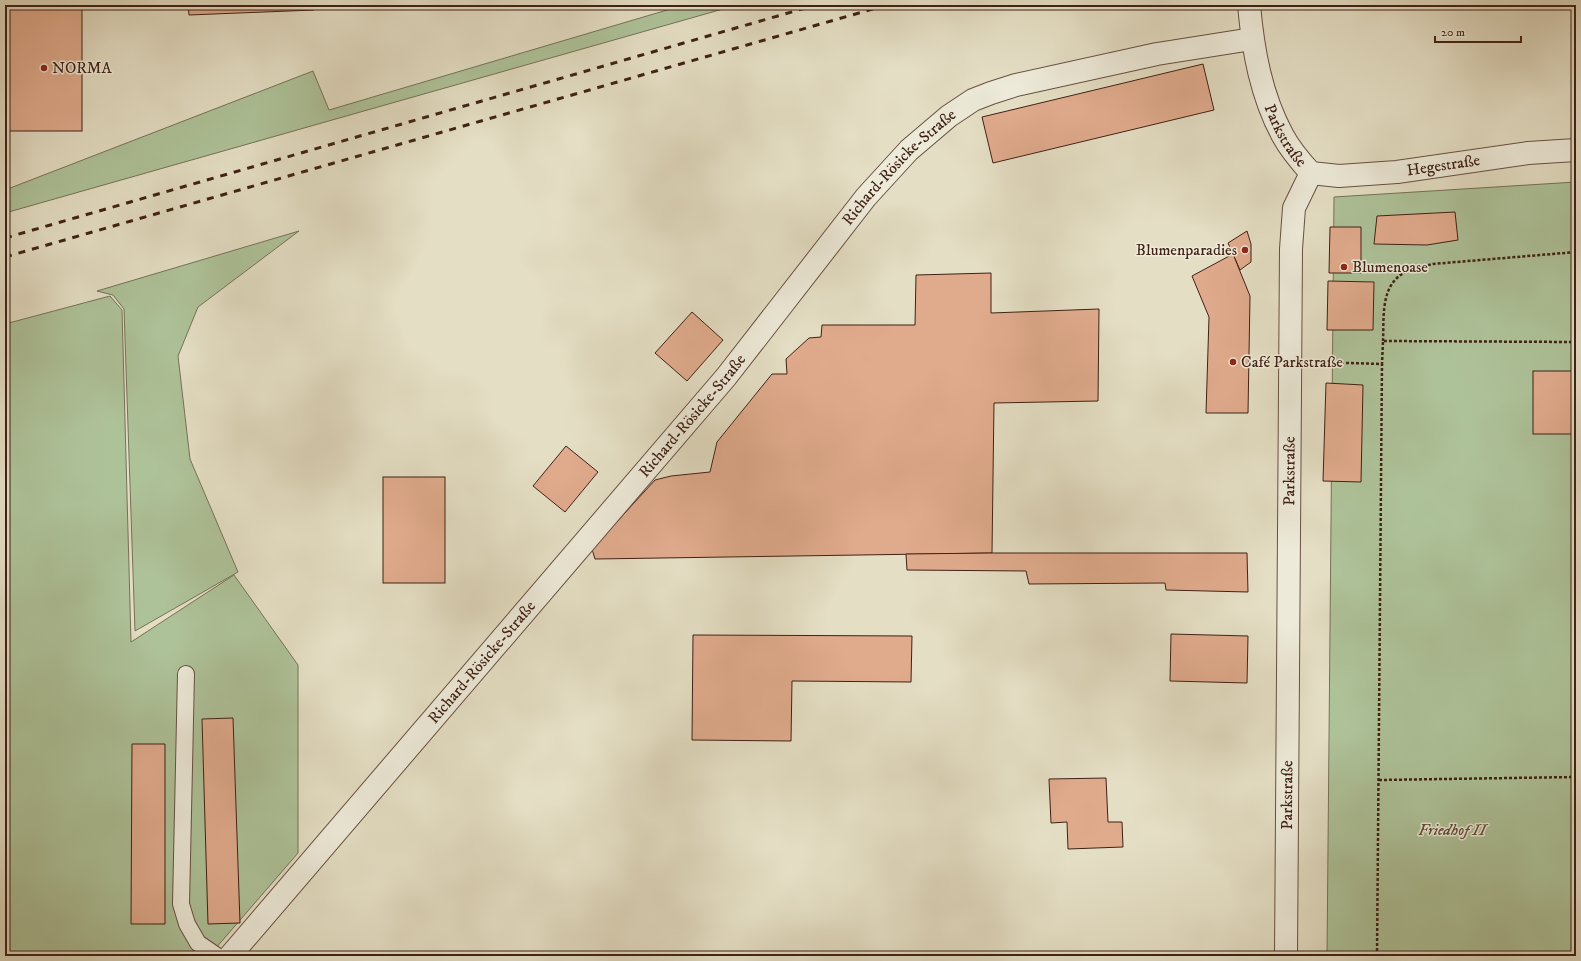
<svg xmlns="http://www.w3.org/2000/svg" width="1581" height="961" viewBox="0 0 1581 961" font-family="'IM FELL DW Pica',serif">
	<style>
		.green { fill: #aec299; stroke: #767257 }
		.building { fill: #e0ab8d; stroke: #3f2115 }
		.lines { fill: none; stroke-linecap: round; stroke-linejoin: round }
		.service-casing { stroke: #685041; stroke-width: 18 }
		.minor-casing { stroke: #685041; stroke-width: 24 }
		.tertiary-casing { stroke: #685041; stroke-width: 24 }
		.path { stroke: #3f2115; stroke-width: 2.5; stroke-dasharray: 3 2; stroke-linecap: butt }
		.service { stroke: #edead9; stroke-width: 16 }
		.minor { stroke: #edead9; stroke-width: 22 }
		.tertiary { stroke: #edead9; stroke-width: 22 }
		.rail { stroke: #3f2115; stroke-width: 3; stroke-dasharray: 7 7; stroke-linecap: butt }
		.poi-dot { fill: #8f2418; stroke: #edead9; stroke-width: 1.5 }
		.labels { text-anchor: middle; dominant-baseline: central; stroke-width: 3; stroke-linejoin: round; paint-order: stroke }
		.poi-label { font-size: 16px; fill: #3f2115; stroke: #edead9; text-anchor: start }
		.street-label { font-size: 16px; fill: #3f2115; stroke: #edead9 }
		.park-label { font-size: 16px; font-style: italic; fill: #5b4936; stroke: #edead9 }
	</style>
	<rect width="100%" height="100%" fill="#e4dec4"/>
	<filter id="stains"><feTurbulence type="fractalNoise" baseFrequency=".005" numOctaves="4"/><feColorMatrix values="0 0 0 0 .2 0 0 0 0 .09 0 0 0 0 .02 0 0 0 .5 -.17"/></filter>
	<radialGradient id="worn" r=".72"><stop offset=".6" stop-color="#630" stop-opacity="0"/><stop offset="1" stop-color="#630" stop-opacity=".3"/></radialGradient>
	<g class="green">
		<polygon points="684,5 737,5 5,213 5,190 313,71 329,110"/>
		<polygon points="1576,182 1576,956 1327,956 1334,197"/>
		<polygon points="299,231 198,307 178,356 190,459 238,572 135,631 124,309 113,295 97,291"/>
		<polygon points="110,296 122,310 131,642 234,575 298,665 298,853 209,956 5,956 5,324"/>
	</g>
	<g class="building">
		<rect x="5" y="5" width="77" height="126"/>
		<polygon points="188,5 314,5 314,10 189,15"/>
		<polygon points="1203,64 1214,110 993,163 982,117"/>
		<polygon points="1455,212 1458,240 1427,245 1374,244 1377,216"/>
		<polygon points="1330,227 1361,227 1361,273 1329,273"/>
		<polygon points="1247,231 1251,244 1251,262 1240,270 1228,243"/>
		<polygon points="1233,254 1250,296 1248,413 1206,413 1209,317 1192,276"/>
		<polygon points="991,273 991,313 1099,309 1098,401 994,403 992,553 595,559 592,549 655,480 671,476 710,472 717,442 772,374 787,374 786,359 809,338 821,337 822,325 915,325 916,275"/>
		<polygon points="1328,281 1374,282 1373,330 1327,330"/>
		<polygon points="692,312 723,340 687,381 655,353"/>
		<rect x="1533" y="371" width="40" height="63"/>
		<polygon points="1326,383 1363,385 1361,482 1323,481"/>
		<polygon points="566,446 598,472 565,512 533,486"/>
		<rect x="383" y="477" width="62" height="106"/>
		<polygon points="992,553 1247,553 1248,592 1166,590 1165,583 1029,584 1026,571 907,570 906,554"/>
		<polygon points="1171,634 1248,636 1247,683 1170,681"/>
		<polygon points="693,635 912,636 911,682 792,681 791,741 692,740"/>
		<polygon points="233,718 240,923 208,924 202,719"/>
		<polygon points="132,744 165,744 165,924 131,924"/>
		<polygon points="1106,778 1108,822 1122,822 1123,847 1068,849 1067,822 1051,823 1049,779"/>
	</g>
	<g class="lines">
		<defs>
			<polyline id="service" points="186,674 181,904 187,924 198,943 217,956"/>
			<g id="minor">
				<path id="s1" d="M230,956l496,-579 140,-180 43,-47 40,-34 24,-16 18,-7 25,-8 141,-31 95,-15"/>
				<path id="s2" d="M1286,956l5,-707 3,-41 17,-35"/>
			</g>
			<g id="tertiary">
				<path id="s3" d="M1249,5c4,45 12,91 34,131 7,13 17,25 28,37l28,3 58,-4 131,-19 48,-3"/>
			</g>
		</defs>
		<use href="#service" class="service-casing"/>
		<use href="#minor" class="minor-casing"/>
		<use href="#tertiary" class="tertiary-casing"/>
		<g class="path">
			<path d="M1383,341c1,-20 -2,-47 13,-62 9,-10 25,-12 37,-15l143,-12"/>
			<polyline points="1316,362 1382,364 1383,341 1576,342"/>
			<polyline points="1379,780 1576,777"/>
			<polyline points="1377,956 1382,364"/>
		</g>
		<use href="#service" class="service"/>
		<use href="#minor" class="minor"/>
		<use href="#tertiary" class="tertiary"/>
		<g class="rail">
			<polyline points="5,238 816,5"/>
			<polyline points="5,257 887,5"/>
		</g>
	</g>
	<g class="poi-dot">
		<circle cx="44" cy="68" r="4"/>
		<circle cx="1245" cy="250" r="4"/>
		<circle cx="1344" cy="267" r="4"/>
		<circle cx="1233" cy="362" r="4"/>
	</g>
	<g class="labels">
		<g class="poi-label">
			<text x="52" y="68">NORMA</text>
			<text x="1237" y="250" text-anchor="end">Blumenparadies</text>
			<text x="1352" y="267">Blumenoase</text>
			<text x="1241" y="362">Café Parkstraße</text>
		</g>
		<g class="street-label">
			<text stroke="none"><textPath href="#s3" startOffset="137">Parkstraße</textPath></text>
			<text stroke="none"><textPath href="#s3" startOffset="316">Hegestraße</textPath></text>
			<text stroke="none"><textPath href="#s1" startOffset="1035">Richard-Rösicke-Straße</textPath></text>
			<text stroke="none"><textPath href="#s1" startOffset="711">Richard-Rösicke-Straße</textPath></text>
			<text stroke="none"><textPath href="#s2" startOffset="485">Parkstraße</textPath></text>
			<text stroke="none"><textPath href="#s1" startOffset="387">Richard-Rösicke-Straße</textPath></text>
			<text stroke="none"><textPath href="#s2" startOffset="161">Parkstraße</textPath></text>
		</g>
		<g class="park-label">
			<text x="1452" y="830">Friedhof II</text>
		</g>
	</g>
	<rect width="1581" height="961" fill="none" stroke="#e4dec4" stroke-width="20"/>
	<rect x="6" y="6" width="1569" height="949" fill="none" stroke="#3f2115" stroke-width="2"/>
	<rect x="10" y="10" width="1561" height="941" fill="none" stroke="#3f2115"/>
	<path d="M1435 36v6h86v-6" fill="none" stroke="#3f2115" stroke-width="2"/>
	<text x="1441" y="36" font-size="12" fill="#3f2115" stroke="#edead9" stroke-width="3" paint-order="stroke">20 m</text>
	<rect width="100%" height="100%" filter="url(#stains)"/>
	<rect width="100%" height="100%" fill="url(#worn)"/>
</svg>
